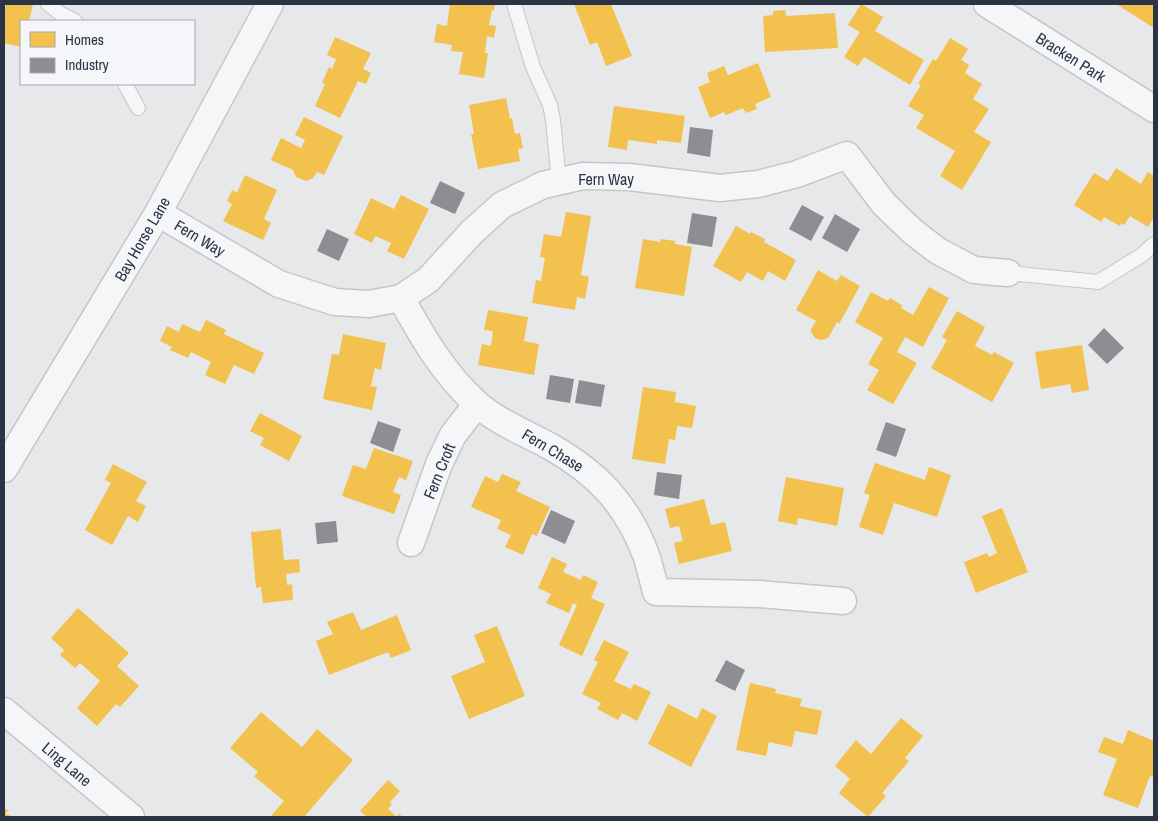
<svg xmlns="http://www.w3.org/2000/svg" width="1158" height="821" viewBox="0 0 1158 821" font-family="'Archivo Narrow',sans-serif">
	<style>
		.homes { fill: #f2c14e }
		.industry { fill: #8d8d92 }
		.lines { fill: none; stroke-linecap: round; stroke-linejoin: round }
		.service-casing { stroke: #c4c6c8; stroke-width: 16 }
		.minor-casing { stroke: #c4c6c8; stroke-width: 29 }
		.service { stroke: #f5f6f7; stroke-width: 14 }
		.minor { stroke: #f5f6f7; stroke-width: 26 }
		.labels { text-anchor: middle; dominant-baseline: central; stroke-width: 5; stroke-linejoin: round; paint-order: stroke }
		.street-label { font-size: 16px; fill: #2b3445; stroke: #f4f6f9 }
	</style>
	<rect width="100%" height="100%" fill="#e6e8ea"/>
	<g class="homes">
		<polygon points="6,4 33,4 29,21 21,21 21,47 4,43 4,15"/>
		<polygon points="450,4 495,4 494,11 492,10 489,25 496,26 494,38 487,36 485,53 488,53 484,78 459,74 463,52 451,51 452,45 434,42 437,24 447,26"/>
		<polygon points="574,4 611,4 632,56 606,66 597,42 590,45"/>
		<polygon points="861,4 883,17 875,31 924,60 910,85 864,57 858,66 844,57 860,32 848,25"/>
		<polygon points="1116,4 1154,4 1154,28"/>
		<polygon points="785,10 786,16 835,13 838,48 765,52 763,16 773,15 773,11"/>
		<polygon points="335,37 371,53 363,69 371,73 366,84 358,81 340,118 315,106 325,84 322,83 329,67 332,69 336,59 327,55"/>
		<polygon points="950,38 968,49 961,60 969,65 965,73 982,84 973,99 989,109 974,132 991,142 962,190 940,176 955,151 916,128 924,115 908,106 921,85 918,84 933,59 936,61"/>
		<polygon points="758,63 771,97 755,104 757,109 746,113 743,108 726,115 724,112 710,118 698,87 710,82 707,73 724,66 728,75"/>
		<polygon points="506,98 510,119 512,118 515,134 520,133 523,148 518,149 520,161 478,169 471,134 474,134 469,105"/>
		<polygon points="614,106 685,116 681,143 657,140 657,144 628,140 627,150 608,147"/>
		<polygon points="304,117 343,136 324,175 317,172 313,178 306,181 296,177 293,170 271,160 281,138 301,148 305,140 295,135"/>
		<polygon points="1116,168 1141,184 1148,172 1154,176 1154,217 1148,227 1130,216 1124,225 1121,223 1120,226 1104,217 1101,222 1074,205 1094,173 1108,181"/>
		<polygon points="245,175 277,190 264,219 271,223 263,240 223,221 232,204 227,201 232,190 237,193"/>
		<polygon points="401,195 429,209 404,259 387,251 391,243 375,236 372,243 354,234 371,198 394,209"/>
		<polygon points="566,212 591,216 581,275 589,277 585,299 577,297 575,310 532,303 536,280 541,281 545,258 540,257 544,234 561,237"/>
		<polygon points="736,226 750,234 751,232 765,239 764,242 796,260 785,281 768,271 763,281 747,272 741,282 713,266"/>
		<polygon points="643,239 660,242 661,239 675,241 675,244 692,247 684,296 635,288"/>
		<polygon points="818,270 837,281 841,275 860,286 839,324 837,322 828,338 821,340 815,338 811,332 811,329 816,321 796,310"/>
		<polygon points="929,287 949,298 923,347 905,337 897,352 917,363 893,404 867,390 879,370 868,364 883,338 855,322 871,292 888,301 890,298 902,305 901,308 913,315"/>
		<polygon points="488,310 528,317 524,341 539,344 534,375 478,365 482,344 491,346 493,331 484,330"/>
		<polygon points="957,311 985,327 975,346 992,355 994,352 1014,363 992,402 931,368 947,340 942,337"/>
		<polygon points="206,320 226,330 224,334 264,353 254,374 234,365 225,384 205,375 211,362 191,352 188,358 170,350 172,347 160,341 167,326 179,332 182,324 200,332"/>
		<polygon points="343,334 386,343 381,370 375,368 371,386 377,387 372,410 323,399 332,354 339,355"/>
		<polygon points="1082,345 1089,390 1072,393 1070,384 1041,389 1035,352"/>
		<polygon points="643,387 676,392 675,402 696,406 692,428 677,426 675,440 669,439 665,464 632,459"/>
		<polygon points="260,413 302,436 289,461 260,445 264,438 250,431"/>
		<polygon points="374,448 413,461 406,480 399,477 393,492 401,495 394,514 342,496 353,465 366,469"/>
		<polygon points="875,463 925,480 929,467 951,475 937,517 894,503 883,535 859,527 870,495 864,493"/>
		<polygon points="113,464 147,482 136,501 146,506 138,522 128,516 112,545 85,530 111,483 105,480"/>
		<polygon points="502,474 521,482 516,491 550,507 537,536 532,534 523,555 505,547 511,535 497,529 501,520 471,507 485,476 498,482"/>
		<polygon points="786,477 844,488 837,526 798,518 797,525 778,521"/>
		<polygon points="704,499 711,525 725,522 732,551 679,564 674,543 683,541 679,526 670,528 665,509"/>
		<polygon points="1002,508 1028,572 976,593 964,562 987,553 989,557 997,553 982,516"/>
		<polygon points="281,529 284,560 299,559 300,572 286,574 287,585 292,584 293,600 263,603 261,587 256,588 251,532"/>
		<polygon points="552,557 567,564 563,572 581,580 583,575 598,582 591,598 605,604 582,656 559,645 577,605 573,603 569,613 546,603 551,594 538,588"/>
		<polygon points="78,608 129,653 117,666 139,686 120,707 116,704 97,726 77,708 100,681 80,663 75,668 60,655 64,650 51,638"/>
		<polygon points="353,612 361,630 397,615 411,650 391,658 388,652 329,675 316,641 333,634 327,622"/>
		<polygon points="497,626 525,696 469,719 451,676 485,662 474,635"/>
		<polygon points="604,640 629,652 614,681 631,689 634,684 651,692 637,721 622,713 618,720 597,709 601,703 582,694 598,662 594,660"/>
		<polygon points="750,683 776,689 775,693 802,699 800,706 822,711 817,735 795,731 792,747 769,742 766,756 736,750"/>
		<polygon points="668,704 697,719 702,708 717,716 691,767 648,744"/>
		<polygon points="261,712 302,747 317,729 353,760 304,817 270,817 284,801 254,776 258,772 230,748"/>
		<polygon points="901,718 923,736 905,758 909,761 882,793 886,796 868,817 839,793 850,779 835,766 856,740 871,754"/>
		<polygon points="1128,730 1154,741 1154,777 1150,776 1138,808 1103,795 1117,759 1098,752 1104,737 1123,744"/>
		<polygon points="388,780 400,791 390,802 392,804 388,809 397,817 399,814 403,817 367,817 360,811"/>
		<polygon points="4,809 8,810 6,814 14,817 4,817"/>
	</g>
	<g class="industry">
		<polygon points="690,127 713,130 710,157 687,153"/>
		<polygon points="440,181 465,193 455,214 430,203"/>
		<polygon points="802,205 824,217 811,241 789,229"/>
		<polygon points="692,213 717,217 712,247 687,243"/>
		<polygon points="835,214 860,229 847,252 822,238"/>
		<polygon points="327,229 349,239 339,261 317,251"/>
		<polygon points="1104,328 1124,348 1107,364 1088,345"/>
		<polygon points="550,375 574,379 570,403 546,399"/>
		<polygon points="579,380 605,385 601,407 575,403"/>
		<polygon points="378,421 401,429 393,452 370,443"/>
		<polygon points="886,422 906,429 896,457 876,450"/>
		<polygon points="657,472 682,475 679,499 654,495"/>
		<polygon points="551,510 575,521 565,544 541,533"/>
		<polygon points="336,521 338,542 317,544 315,523"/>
		<polygon points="726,660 745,670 735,691 715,681"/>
	</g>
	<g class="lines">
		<defs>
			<g id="service">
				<polyline points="48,4 61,14 75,21"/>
				<polyline points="514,4 533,67 550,105 553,120 559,182"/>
				<polyline points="125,84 138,108"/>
				<polyline points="1008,273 1098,282 1142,255 1154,244"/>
			</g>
			<g id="minor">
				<polyline points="987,4 1154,109"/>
				<polyline points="158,213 279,284 335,302 369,304 401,298 428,280 472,232 502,205 543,185 583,176 629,177 720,188 758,184 797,174 847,155 884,204 912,231 938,251 974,270 1008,273"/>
				<path d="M401,298c21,38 42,75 75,105 21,19 50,30 75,44 46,26 76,57 95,108 4,12 7,25 10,37l103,2 84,7"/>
				<polyline points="4,469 158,213 270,4"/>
				<polyline points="411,543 439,464 453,435 477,404"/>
				<polyline points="4,711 131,817"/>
			</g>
		</defs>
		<use href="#service" class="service-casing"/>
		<use href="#minor" class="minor-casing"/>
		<use href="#service" class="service"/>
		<use href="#minor" class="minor"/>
	</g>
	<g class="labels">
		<g class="street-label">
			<text transform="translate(1071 57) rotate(32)">Bracken Park</text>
			<text x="606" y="179">Fern Way</text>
			<text transform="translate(200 238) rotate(31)">Fern Way</text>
			<text transform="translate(142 239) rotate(-60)">Bay Horse Lane</text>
			<text transform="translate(553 450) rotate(31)">Fern Chase</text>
			<text transform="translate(439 471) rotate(-68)">Fern Croft</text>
			<text transform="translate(67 764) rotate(40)">Ling Lane</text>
		</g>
	</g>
	<rect width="1158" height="821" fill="none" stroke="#2b3445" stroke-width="10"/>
	<rect x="20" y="20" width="175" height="65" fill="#f4f6f9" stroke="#a4a8b1"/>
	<rect x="30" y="32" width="25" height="15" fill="#f2c14e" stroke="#a4a8b1"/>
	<text x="65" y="45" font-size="15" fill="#2b3445">Homes</text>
	<rect x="30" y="58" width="25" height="15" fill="#8d8d92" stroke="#a4a8b1"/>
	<text x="65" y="70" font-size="15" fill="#2b3445">Industry</text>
</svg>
